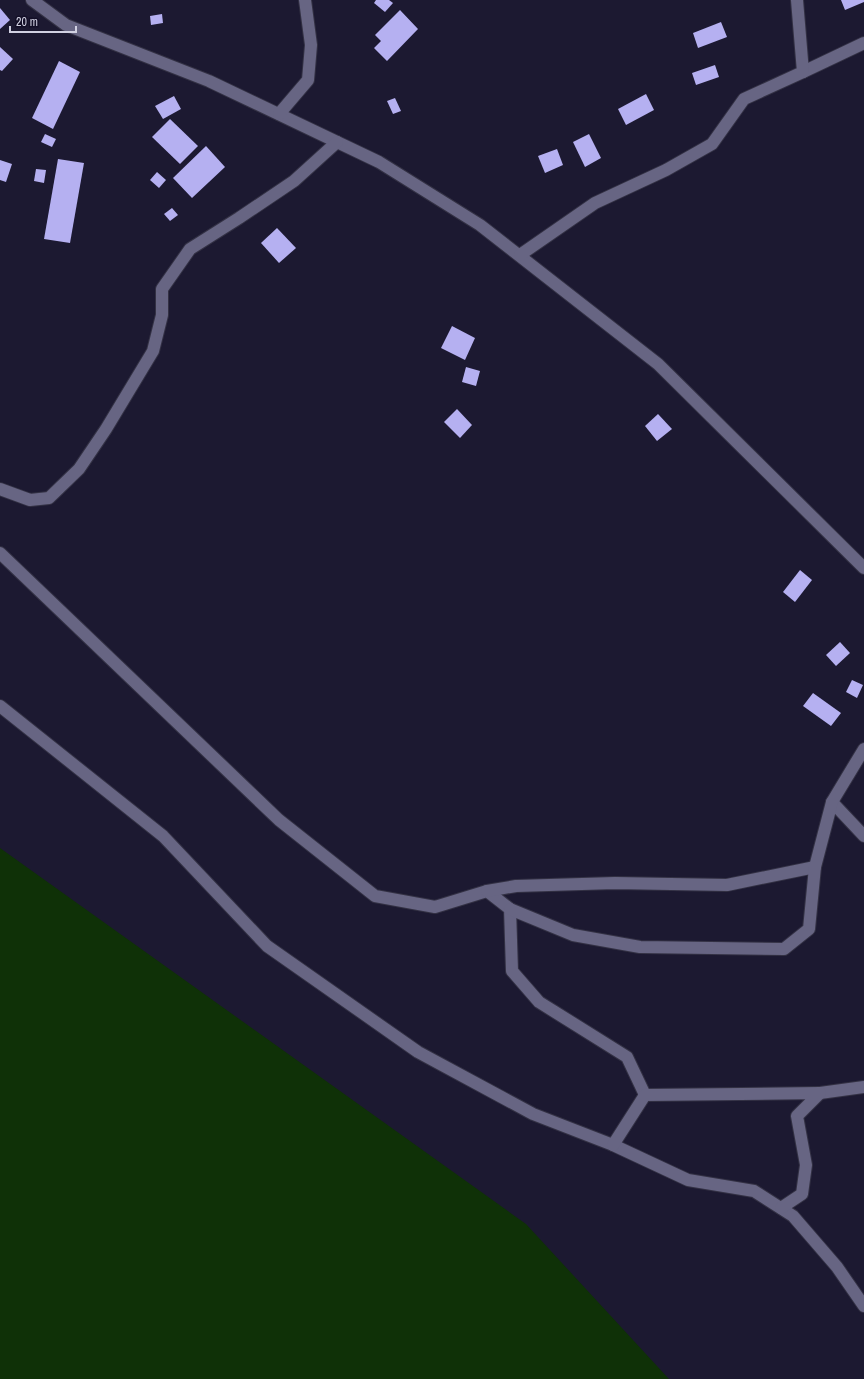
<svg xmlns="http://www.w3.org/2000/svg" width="864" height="1379" viewBox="0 0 864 1379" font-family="'Archivo Narrow',sans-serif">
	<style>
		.green { fill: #0f3107 }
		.building { fill: #b5b0f1 }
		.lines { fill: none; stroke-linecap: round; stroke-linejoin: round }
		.minor-casing { stroke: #333144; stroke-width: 14 }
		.minor { stroke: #676583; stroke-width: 12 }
	</style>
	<rect width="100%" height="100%" fill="#1c1931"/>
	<polygon class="green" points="0,848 526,1224 669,1379 0,1379"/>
	<g class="building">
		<polygon points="376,0 389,0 393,3 385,12 374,3"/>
		<polygon points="841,0 864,0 864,2 845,10"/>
		<polygon points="0,8 10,20 0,29"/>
		<polygon points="400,10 418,29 387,61 374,48 381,41 375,35"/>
		<polygon points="162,14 163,23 151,25 150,16"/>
		<polygon points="721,22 727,37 698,48 693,33"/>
		<polygon points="0,47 13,59 2,71 0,70"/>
		<polygon points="59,61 80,72 53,129 32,118"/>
		<polygon points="715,65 719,77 696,85 692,73"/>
		<polygon points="646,94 654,110 626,125 618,109"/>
		<polygon points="174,96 181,109 163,119 155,106"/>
		<polygon points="395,98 401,111 393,114 387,101"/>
		<polygon points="170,119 198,146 180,164 152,137"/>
		<polygon points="45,134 56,139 52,147 41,142"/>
		<polygon points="589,134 601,158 585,167 573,142"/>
		<polygon points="206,146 225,167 192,198 173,178"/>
		<polygon points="557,149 563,165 545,173 538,156"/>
		<polygon points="58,159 84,163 70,243 44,239"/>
		<polygon points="0,160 12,164 6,182 0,180"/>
		<polygon points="36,169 46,170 44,183 34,181"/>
		<polygon points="157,172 166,180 159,188 150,180"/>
		<polygon points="172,208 178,215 170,221 164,214"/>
		<polygon points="277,228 296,248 279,263 261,243"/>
		<polygon points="452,326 475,338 465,360 441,348"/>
		<polygon points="466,367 480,371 476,386 462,382"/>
		<polygon points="457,409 472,425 460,438 444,422"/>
		<polygon points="658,414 672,429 657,441 645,426"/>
		<polygon points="800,570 812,580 795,602 783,592"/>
		<polygon points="840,642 850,653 836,666 826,655"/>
		<polygon points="852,680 863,685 857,698 846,692"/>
		<polygon points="813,693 841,713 831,726 803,706"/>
	</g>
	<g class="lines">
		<defs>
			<g id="minor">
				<polyline points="32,0 66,25 209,81 379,162 480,225 658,364 864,568"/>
				<polyline points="803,72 864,43"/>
				<polyline points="279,114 308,80 311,45 305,0"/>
				<polyline points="520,255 595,203 666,170 712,144 744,99 803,72 797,0"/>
				<polyline points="0,489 30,500 49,498 79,469 106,429 153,351 162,315 162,289 190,249 239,218 294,181 337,142"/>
				<polyline points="0,553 279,820 375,896 435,907 487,891 510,909 512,971 539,1002 627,1057 645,1095"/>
				<polyline points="0,706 163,836 267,946 418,1052 533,1114 613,1145 688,1180 754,1191 793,1216 837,1267 864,1306"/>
				<polyline points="832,802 864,836"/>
				<polyline points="487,891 516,886 615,883 727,885 815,867"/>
				<polyline points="510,909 573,935 640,947 784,949 809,929 815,867 832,802 864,749"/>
				<polyline points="820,1093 864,1087"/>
				<polyline points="613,1145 645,1095 820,1093 797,1116 806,1165 802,1194 781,1208"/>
			</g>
		</defs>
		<use href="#minor" class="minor-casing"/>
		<use href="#minor" class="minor"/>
	</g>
	<path d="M10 26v6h66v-6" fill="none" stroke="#d1d1e2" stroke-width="2"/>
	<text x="16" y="26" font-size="12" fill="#d1d1e2" stroke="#130f27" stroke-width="3" paint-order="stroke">20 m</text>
</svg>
